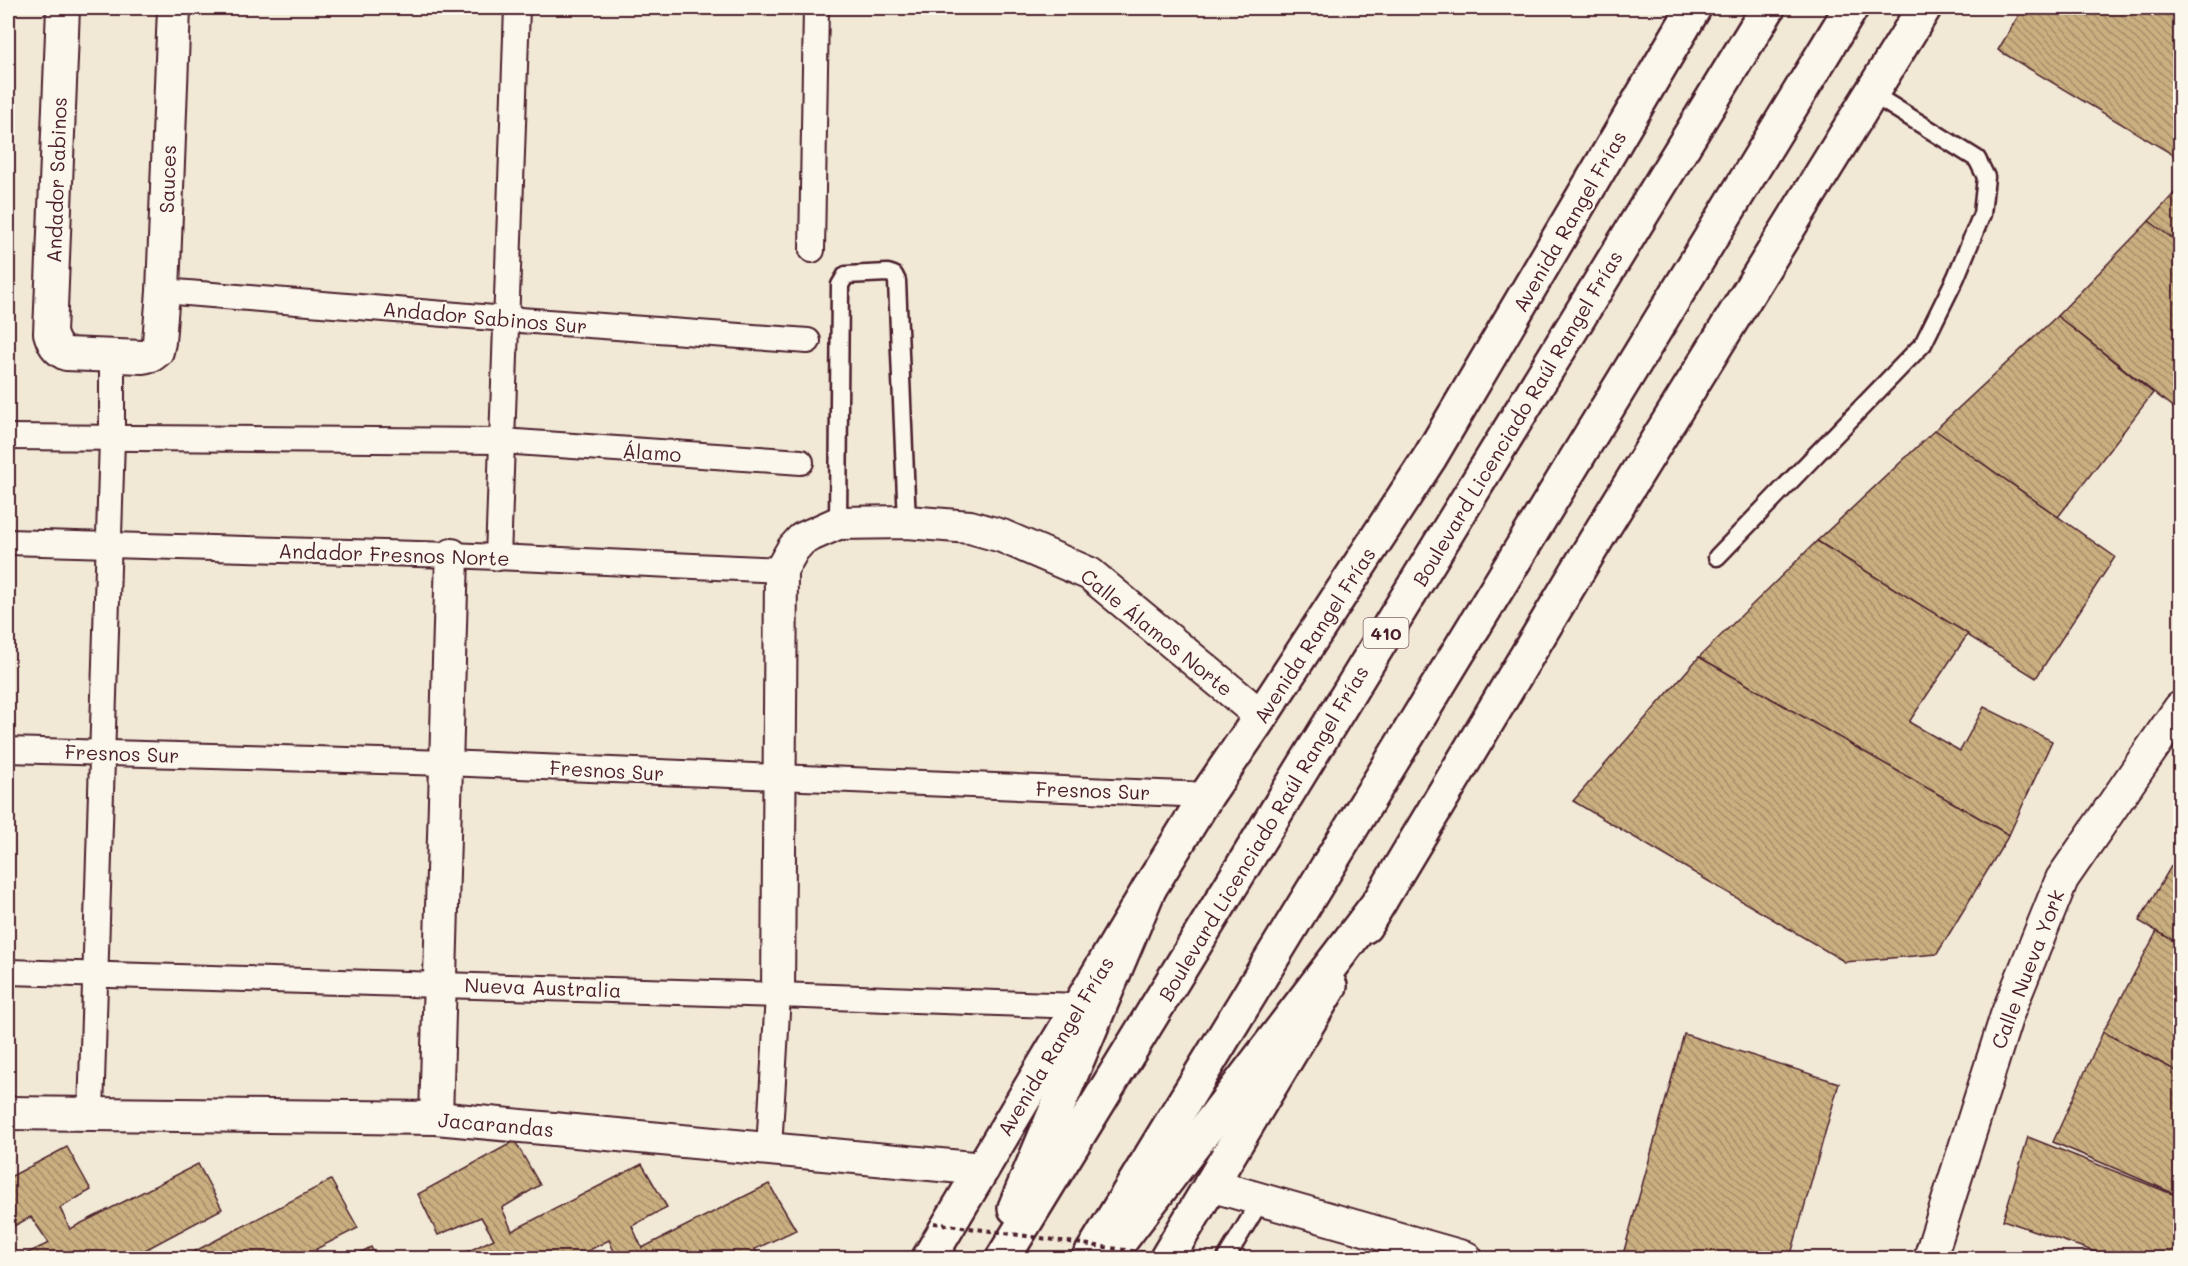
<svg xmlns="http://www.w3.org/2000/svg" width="2188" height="1266" viewBox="0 0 2188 1266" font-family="Mali,sans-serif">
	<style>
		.building { fill: url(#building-back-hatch); stroke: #4a1f2b; stroke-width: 1.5 }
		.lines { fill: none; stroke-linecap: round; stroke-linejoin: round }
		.service-casing { stroke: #4a1f2b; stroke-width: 21 }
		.pedestrian-casing { stroke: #4a1f2b; stroke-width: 28 }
		.minor-casing { stroke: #4a1f2b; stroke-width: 36 }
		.secondary-casing { stroke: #4a1f2b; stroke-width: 38 }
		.primary-casing { stroke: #4a1f2b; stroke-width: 38 }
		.service { stroke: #fbf7ec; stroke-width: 16 }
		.pedestrian { stroke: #fbf7ec; stroke-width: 24 }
		.minor { stroke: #fbf7ec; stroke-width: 32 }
		.secondary { stroke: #fbf7ec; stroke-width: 33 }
		.primary { stroke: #fbf7ec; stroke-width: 33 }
		.path-bridge { stroke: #4a1f2b; stroke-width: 4; stroke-dasharray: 4.5 4.5; stroke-linecap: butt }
		.labels { text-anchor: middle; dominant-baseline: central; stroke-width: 4.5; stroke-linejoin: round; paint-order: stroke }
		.shield { fill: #fbf7ec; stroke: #7f6065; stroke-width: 1.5 }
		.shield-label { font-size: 18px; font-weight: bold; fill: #4a1f2b }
		.street-label { font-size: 20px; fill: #4a1f2b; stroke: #fbf7ec }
	</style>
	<defs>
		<pattern id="building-back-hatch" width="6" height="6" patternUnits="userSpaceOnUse" patternTransform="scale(1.5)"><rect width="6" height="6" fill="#caaf80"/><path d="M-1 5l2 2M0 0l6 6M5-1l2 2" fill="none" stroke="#a68e69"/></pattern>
	</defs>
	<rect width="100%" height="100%" fill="#f1e9d6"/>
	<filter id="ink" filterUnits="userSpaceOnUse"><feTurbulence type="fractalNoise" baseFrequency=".0167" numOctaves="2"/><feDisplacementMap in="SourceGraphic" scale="12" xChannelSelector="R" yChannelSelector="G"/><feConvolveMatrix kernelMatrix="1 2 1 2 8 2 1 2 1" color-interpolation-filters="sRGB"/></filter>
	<g filter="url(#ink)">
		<g class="building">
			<polygon points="2023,8 2180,8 2180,159 1998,50"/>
			<polygon points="2180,187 2180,245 2149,221"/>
			<polygon points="2149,221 2180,244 2180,410 2179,412 2057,316"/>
			<polygon points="2057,316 2153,393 2058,517 1935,430"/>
			<polygon points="1935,430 2115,557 2036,678 1817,541"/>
			<polygon points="1817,541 1968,634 1909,722 1960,751 1984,707 2052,741 2009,835 1699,657"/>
			<polygon points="1699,657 2009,835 1937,954 1845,962 1573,801"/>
			<polygon points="2180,851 2180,945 2139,921"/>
			<polygon points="2157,931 2180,945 2180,1073 2103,1032"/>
			<polygon points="2103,1032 2180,1073 2180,1196 2053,1142"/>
			<polygon points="1684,1034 1839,1083 1790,1258 1622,1258"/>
			<polygon points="2028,1137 2180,1197 2180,1258 2113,1258 2003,1220"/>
			<polygon points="515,1141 540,1185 502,1208 512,1231 642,1164 667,1207 632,1226 642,1248 769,1184 796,1230 755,1249 760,1258 617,1258 609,1240 574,1258 454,1258 494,1239 481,1217 438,1235 418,1194"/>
			<polygon points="67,1147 91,1190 60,1208 70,1229 198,1164 222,1209 130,1258 17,1258 49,1243 31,1217 8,1229 8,1178"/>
			<polygon points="331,1180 358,1228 316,1249 320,1258 182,1258"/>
			<polygon points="371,1247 377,1258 350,1258"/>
		</g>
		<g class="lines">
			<defs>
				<g id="service">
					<polyline points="838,523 840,285 846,275 888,273 894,275 897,281 907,522"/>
					<polyline points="1717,557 1923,344 1956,277 1982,214 1986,177 1977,159 1871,93"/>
					<polyline points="1226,1258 1261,1200"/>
				</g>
				<g id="pedestrian">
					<polyline points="812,250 816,8"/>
					<polyline points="163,291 506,319 808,341"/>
					<polyline points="8,437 502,441 801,462"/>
					<polyline points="8,542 452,555 781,570"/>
					<polyline points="498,558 517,8"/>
					<polyline points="8,750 446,763 1207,795"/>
					<polyline points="8,972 778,995 1079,1006"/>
					<polyline points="91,1113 112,439 112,356"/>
					<polyline points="769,1149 778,995"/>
				</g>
				<g id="minor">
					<path d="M63,8l-13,325c3,10 6,16 16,21l77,3 9,-2 5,-4 2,-9 4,-51 11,-283"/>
					<polyline points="778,995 781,570 793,549 802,539 838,523 907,522 970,527 1002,536 1090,574 1261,716"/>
					<polyline points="8,1113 436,1118 983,1169"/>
					<polyline points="436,1118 452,555"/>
					<polyline points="1210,1185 1466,1258"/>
					<polyline points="1930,1258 2007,1015 2062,879 2180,708"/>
				</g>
				<g id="secondary">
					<polyline points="1365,926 1602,530 1924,8"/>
					<polyline points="929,1258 1149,889 1207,795 1261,716 1430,457 1694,8"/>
					<polyline points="1167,1258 1330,986"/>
				</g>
				<g id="primary">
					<polyline points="1015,1208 1149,889"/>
					<polyline points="1121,1240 1380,901"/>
					<polyline points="1003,1258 1768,8"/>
					<polyline points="1089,1258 1851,8"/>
				</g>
			</defs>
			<use href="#service" class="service-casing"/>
			<use href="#pedestrian" class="pedestrian-casing"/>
			<use href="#minor" class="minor-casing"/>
			<use href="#secondary" class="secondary-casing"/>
			<use href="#primary" class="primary-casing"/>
			<use href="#service" class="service"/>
			<use href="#pedestrian" class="pedestrian"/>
			<use href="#minor" class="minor"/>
			<use href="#secondary" class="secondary"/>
			<use href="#primary" class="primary"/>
			<polyline class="path-bridge" points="934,1223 1182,1258"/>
		</g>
	</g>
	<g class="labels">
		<rect class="shield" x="1363.5" y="618" width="45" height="30" rx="4.5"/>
		<g class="shield-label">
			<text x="1386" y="633">410</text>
		</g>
		<g class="street-label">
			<text transform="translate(167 179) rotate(-88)">Sauces</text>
			<text transform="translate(56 180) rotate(-88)">Andador Sabinos</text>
			<text transform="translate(1569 221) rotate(-60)">Avenida Rangel Frías</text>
			<text transform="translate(485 317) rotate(5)">Andador Sabinos Sur</text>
			<text transform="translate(1517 418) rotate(-59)">Boulevard Licenciado Raúl Rangel Frías</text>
			<text transform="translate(652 452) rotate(4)">Álamo</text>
			<text transform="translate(394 554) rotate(2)">Andador Fresnos Norte</text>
			<text transform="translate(1157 632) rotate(39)">Calle Álamos Norte</text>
			<text transform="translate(1314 635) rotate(-57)">Avenida Rangel Frías</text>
			<text transform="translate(122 753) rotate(2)">Fresnos Sur</text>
			<text transform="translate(607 770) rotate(3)">Fresnos Sur</text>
			<text transform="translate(1093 790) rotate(2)">Fresnos Sur</text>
			<text transform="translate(1263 833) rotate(-59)">Boulevard Licenciado Raúl Rangel Frías</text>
			<text transform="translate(2027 969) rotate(-69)">Calle Nueva York</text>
			<text transform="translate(543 987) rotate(2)">Nueva Australia</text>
			<text transform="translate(1055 1046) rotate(-59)">Avenida Rangel Frías</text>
			<text transform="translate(496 1124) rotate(5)">Jacarandas</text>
		</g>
	</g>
	<rect width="2188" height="1266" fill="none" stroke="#fbf7ec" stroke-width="30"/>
	<rect x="15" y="15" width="2158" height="1236" fill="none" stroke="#4a1f2b" stroke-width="2" filter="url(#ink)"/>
</svg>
